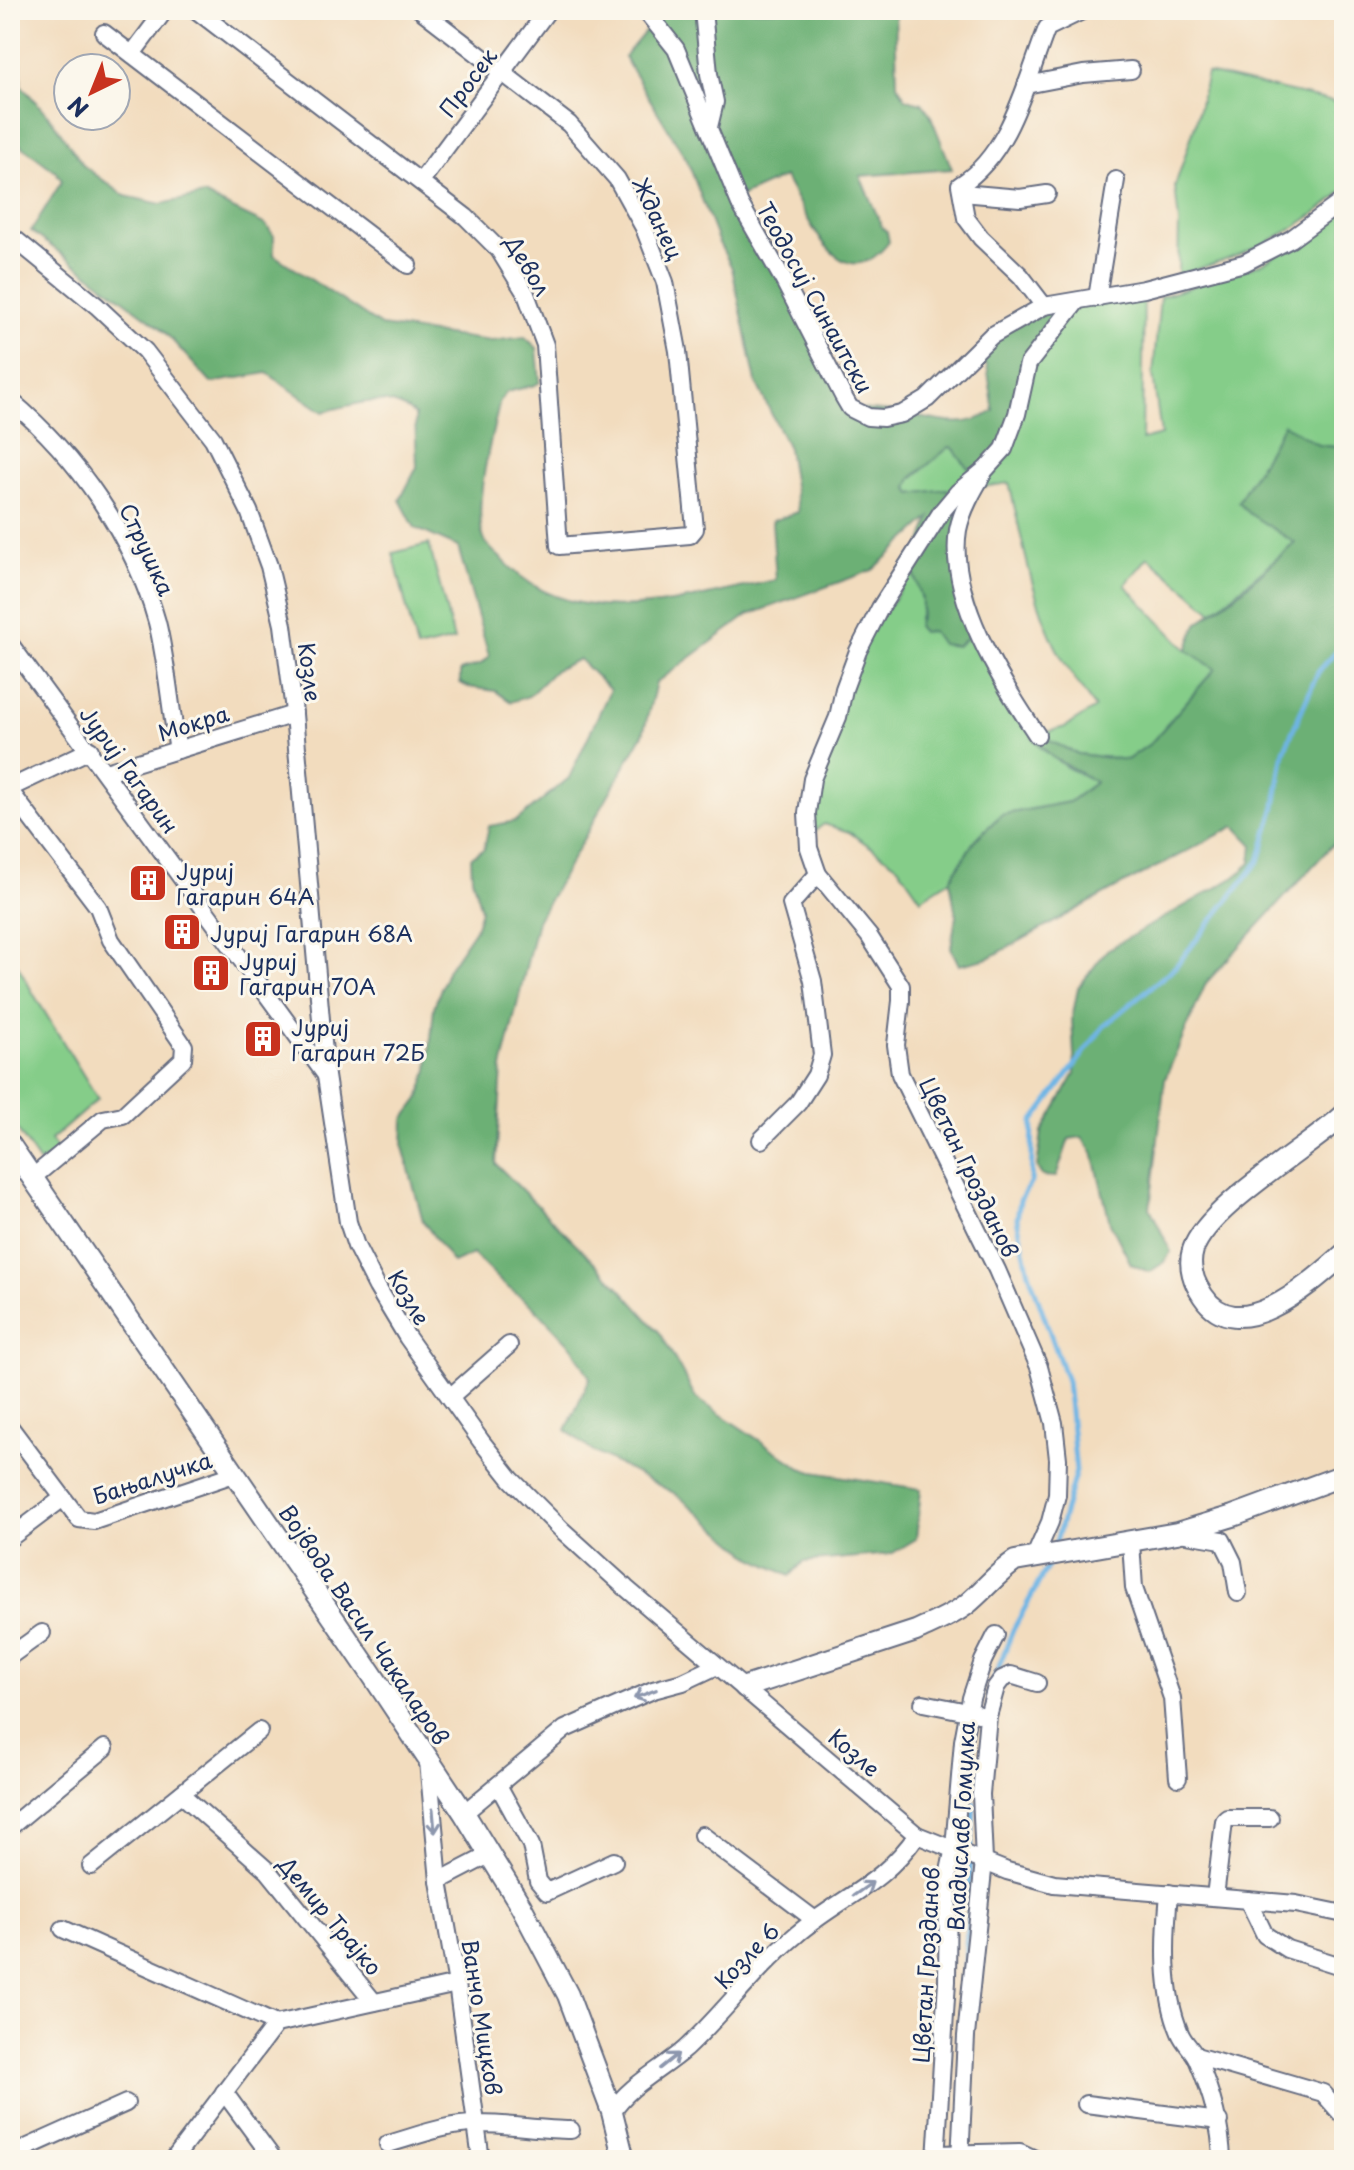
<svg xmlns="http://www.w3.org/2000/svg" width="1354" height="2170" viewBox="0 0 1354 2170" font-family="'Playpen Sans',sans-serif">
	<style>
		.green { fill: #85cd89; stroke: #507e74; stroke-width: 2 }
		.forest { fill: #6cb075; stroke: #44706a; stroke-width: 2; fill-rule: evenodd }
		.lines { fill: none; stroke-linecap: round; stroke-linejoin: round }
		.stream { stroke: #6eb5e5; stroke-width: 5 }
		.minor-casing { stroke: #666c80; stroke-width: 20 }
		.tertiary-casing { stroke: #666c80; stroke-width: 24 }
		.minor { stroke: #fff; stroke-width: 16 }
		.tertiary { stroke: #fff; stroke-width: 20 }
		.oneway { stroke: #8d97ae }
		.labels { text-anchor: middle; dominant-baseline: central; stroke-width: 6; stroke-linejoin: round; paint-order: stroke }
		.street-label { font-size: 22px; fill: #1b2f5e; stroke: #fbf7ec }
		.poi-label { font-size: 22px; fill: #1b2f5e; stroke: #fbf7ec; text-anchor: start }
	</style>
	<rect width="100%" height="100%" fill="#fbf7ec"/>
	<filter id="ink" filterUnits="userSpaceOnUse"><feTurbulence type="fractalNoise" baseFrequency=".0125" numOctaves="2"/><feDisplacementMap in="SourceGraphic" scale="16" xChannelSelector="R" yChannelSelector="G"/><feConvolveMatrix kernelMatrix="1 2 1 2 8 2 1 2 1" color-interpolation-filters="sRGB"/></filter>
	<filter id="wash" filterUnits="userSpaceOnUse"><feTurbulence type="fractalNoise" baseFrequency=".006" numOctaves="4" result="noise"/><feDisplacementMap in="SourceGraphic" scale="32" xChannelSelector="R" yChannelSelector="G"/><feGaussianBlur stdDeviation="1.8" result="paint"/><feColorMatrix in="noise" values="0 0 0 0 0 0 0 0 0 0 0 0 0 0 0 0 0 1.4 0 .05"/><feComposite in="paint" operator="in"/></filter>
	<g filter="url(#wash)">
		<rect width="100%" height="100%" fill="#f2dcbe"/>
		<g class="green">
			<path d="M1207,73l137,31v86c-47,43 -104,69 -166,84l1,-51 -4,-37 21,-64z"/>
			<path d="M1344,209v239l-26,-3 -35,-20 12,118 -82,69 -65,-55 -23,28 62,65 29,18 -65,75 -24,17 -49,-6 -41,-19 28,-8 30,-19c-14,-20 -29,-40 -40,-63 -24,-51 -33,-107 -46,-162l-34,5 -19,6 -10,-5 -34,5 -4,-6 4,-10 37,-31 4,1 15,20 60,-104 49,-63 67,-12 -2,151 19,-5 -8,-60 7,-78 103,-34z"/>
			<polygon points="429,544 454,640 417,649 393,553"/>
			<path d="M913,571c5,16 14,32 5,48l14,11 46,-1 62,118 26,20 30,15 -27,20 -68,13 -26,25 -25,40 -29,19 -23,-33 -49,-34 -25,-8 -16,12 -1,-23 51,-162z"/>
			<polygon points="10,951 33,993 98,1099 51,1140 58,1150 40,1163 10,1119"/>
		</g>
		<g class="forest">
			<path d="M663,10h232l2,74 9,15 16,4 8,11 22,55 -92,7 22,51 5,5 2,10c-50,64 -83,-32 -105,-65l-47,21 113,210c17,2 34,3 51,5 35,6 60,19 93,-2l-7,-45 -10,-9 14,-21 86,-35 -44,54 -16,59 -31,55 -29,79 21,81 -21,17 -16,-2 -9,-13 -10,1 -5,-6 5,-15v-12l-9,-28 17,-53 -57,52 -125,45 -92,68 -13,51 -106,187 -35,147 -6,96 124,124 41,46 35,64 105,70 12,4 108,17 -5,50 -25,15 -88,8 -13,14 -37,-18 -77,-64 -84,-43 -26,-21 24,-52 -17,-30 -39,-41 -32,-24 -29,-29 -20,9 -30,-42 -20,-74 1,-28 15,-20 9,-29 6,-63 14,-38 27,-40 6,-19 -9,-33 -1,-20 13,-8 5,-23 27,-5 53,-43 41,-88 -31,-31 -24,11 -26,26 -18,6 -16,-11 -27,-4 -8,-4v-12l21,-7 8,-8 -31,-109 -43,-19 -15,-28 17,-33 -2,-52c-29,-24 -59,-11 -92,-3l-56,-39 -56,10 -50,-55 -130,-97 31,-50 -6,-9 -46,-35v-109l11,37v20l31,35 32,46 41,30 36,8 43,-9 62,30 8,11v19l107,71 110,15 34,-4 12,11 3,34 -5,3 -28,7 -7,9c-8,34 -28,106 -16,138 4,10 18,19 25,27 71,71 182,31 267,14l-4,-59 26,-9 -10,-64 -32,-66 -24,-114 -14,-27 -31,-81 -63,-103zM949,447l4,1 15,20 10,1 -22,25 -10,-5 -34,5 -4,-6 4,-10z"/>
			<polygon points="1284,424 1318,445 1344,448 1344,832 1206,983 1165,1079 1150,1208 1171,1252 1163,1263 1149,1272 1131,1264 1110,1223 1093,1152 1082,1137 1069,1139 1056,1177 1042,1176 1037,1167 1042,1132 1075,1074 1072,1019 1078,988 1107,950 1235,877 1251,863 1253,845 1235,826 1112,890 989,958 959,965 951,948 956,916 950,880 975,840 1001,815 1069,802 1096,782 1052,757 1032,737 1037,735 1078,754 1127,760 1151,743 1215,669 1187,650 1197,624 1241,591 1295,543 1247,512 1238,502"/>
		</g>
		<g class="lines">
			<g class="stream">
				<polyline points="1054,1549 1076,1471 1067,1381 1029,1273 1017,1219 1020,1200 1031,1182 1033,1122 1103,1027 1175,967 1259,861 1275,806 1284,751 1318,672 1344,643"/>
				<polyline points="994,1679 1013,1630 1050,1562"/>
				<polyline points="964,1985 974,1803"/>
			</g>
		</g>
	</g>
	<g filter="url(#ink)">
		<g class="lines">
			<defs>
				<g id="minor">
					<polyline points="196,10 466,217 499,250 526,294 545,345 559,546 690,535 695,529 678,351 665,282 644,228 617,179 569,124 421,10"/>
					<polyline points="645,10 676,49 740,204 784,281 843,396 850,408 868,417 883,418 902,414 927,399 991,336 1044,306 1144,289 1244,263 1291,239 1344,200"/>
					<polyline points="703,10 709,74 715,102 709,127"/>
					<polyline points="104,33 408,265"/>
					<polyline points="132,54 165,10"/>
					<polyline points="1026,85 1083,74 1131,70"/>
					<polyline points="421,181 548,10"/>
					<polyline points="962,193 1020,198 1047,194"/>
					<polyline points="10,235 97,306 145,351 213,439 249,511 269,566 283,625 293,703 326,1076 348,1222 356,1246 377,1287 407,1337 481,1441 511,1479 562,1530 626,1588 917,1835 1007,1871 1054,1884 1296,1904 1344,1914"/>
					<polyline points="1097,298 1116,180"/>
					<path d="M1044,306l-23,-30 -40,-38 -15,-20 -6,-33c51,-32 66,-104 87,-157l37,-18"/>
					<path d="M10,400c68,57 123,136 147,222 10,40 13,86 21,128"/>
					<path d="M983,474c-10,17 -21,36 -25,56 -11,66 44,153 79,205"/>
					<polyline points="10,644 325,1074"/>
					<polyline points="106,772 294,714"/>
					<polyline points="10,788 90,750"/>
					<polyline points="10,791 98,907 111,940 184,1046 183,1059 123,1115 103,1119 32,1178"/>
					<polyline points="818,874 809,848 807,813 812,779 838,717 844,689 858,651 880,608 942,511 958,492 986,469 1004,449 1017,414 1028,364 1077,301"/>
					<polyline points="761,1140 798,1103 816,1075 822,1055 813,981 791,904 818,874 869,936 901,986 901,1001 896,1045 900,1074 997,1270 1039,1367 1054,1423 1058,1459 1057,1495 1050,1522 1035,1556"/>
					<polyline points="450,1397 509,1345"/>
					<polyline points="10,1427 79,1519 94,1521 234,1474"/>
					<polyline points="1180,1533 1222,1540 1233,1562 1238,1593"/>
					<polyline points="10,1538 63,1498"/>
					<polyline points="1131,1542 1134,1588 1172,1698 1178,1778"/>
					<polyline points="10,1656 42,1633"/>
					<polyline points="923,1703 978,1714"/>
					<polyline points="428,1761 439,1881 457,1984 481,2160"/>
					<polyline points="498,1785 531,1845 538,1881 547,1892 614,1861"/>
					<polyline points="181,1794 268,1871 374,2002"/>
					<polyline points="464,1813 565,1729 612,1708 653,1690 683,1682 717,1666"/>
					<polyline points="10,1827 105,1748"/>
					<polyline points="702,1835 815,1920"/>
					<polyline points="91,1866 259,1731"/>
					<polyline points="439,1881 489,1855"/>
					<path d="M1169,1893c-4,45 -7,97 11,140 4,10 13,17 17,26 14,32 24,66 25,101"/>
					<polyline points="1215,1897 1224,1821 1227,1818 1270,1818"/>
					<polyline points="1248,1900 1265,1935 1287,1949 1344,1967"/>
					<polyline points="63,1929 276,2024"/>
					<polyline points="1196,2056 1323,2093 1344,2117"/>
					<polyline points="224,2092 274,2160"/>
					<polyline points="1086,2104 1219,2121"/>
					<path d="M612,2112c17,-27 49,-42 73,-63 39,-36 70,-80 111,-114 44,-38 85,-48 121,-100"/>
					<path d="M388,2144c29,-8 60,-21 91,-20 31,0 61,6 92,6"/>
					<polyline points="937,2154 1020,2152 1037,2160"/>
					<polyline points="10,2155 126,2103"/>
					<polyline points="173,2160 276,2024 457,1984"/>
					<polyline points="936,2160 947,1981 948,1876 954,1848 963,1741 971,1698 983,1661 996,1635"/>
					<polyline points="960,2160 966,2036 984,1861 981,1794 988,1716 996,1687 1002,1679 1011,1675 1037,1683"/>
				</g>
				<g id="tertiary">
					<path d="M1344,1115c-36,33 -137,92 -151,135 -5,16 1,33 10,46 36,54 110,-15 141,-42"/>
					<polyline points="10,1145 371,1673 464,1813 521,1906 568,1995 612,2112 624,2160"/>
					<path d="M745,1687l171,-56c17,-8 36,-15 51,-27 17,-14 30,-31 48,-43l162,-28 56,-17 111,-41"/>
				</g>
			</defs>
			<use href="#minor" class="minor-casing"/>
			<use href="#tertiary" class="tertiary-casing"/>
			<use href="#minor" class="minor"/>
			<use href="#tertiary" class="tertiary"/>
		</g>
		<defs><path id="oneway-shaft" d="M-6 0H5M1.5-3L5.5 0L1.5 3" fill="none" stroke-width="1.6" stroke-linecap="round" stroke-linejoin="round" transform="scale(2)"/></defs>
		<g class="oneway">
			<use href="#oneway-shaft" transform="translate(645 1694) rotate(159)"/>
			<use href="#oneway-shaft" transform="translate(434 1821) rotate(85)"/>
			<use href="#oneway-shaft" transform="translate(863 1889) rotate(-35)"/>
			<use href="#oneway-shaft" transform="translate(669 2061) rotate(-39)"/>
		</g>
	</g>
	<defs>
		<symbol id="building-square" viewBox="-11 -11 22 22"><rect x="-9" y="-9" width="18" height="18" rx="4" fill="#c8321e" stroke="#fbf7ec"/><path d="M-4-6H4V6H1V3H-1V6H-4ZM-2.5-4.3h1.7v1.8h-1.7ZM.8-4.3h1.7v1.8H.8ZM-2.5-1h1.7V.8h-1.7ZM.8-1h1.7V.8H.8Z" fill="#fff"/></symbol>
	</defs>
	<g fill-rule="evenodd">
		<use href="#building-square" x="126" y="861" width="44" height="44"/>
		<use href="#building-square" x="160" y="910" width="44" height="44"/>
		<use href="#building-square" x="189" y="951" width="44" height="44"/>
		<use href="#building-square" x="241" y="1017" width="44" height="44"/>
	</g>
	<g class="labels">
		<g class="street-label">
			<text transform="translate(467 82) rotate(-53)">Просек</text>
			<text transform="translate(659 218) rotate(65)">Жданец</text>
			<text transform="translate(529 265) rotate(59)">Девол</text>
			<text transform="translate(816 297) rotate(61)">Теодосиј Синаитски</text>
			<text transform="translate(148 549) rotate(65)">Струшка</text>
			<text transform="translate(311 672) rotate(83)">Козле</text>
			<text transform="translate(193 722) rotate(-17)">Мокра</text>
			<text transform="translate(130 769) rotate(54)">Јуриј Гагарин</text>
			<text transform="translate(970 1167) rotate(64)">Цветан Грозданов</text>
			<text transform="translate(410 1297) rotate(60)">Козле</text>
			<text transform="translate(152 1477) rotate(-18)">Бањалучка</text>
			<text transform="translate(365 1624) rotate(56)">Војвода Васил Чакаларов</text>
			<text transform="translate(855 1752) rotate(41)">Козле</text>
			<text transform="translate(960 1826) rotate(-87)">Владислав Гомулка</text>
			<text transform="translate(331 1915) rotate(50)">Демир Трајко</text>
			<text transform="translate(746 1955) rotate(-46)">Козле 6</text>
			<text transform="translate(925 1965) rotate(-87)">Цветан Грозданов</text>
			<text transform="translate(483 2017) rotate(81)">Ванчо Мицков</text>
		</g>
		<g class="poi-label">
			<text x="176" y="870">Јуриј<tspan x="176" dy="25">Гагарин 64А</tspan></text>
			<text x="210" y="932">Јуриј Гагарин 68А</text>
			<text x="239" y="960">Јуриј<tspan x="239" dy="25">Гагарин 70А</tspan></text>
			<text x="291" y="1026">Јуриј<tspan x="291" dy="25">Гагарин 72Б</tspan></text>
		</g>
	</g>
	<rect width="1354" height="2170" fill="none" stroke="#fbf7ec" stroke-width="40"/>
	<g transform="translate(92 92) rotate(223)"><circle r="38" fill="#fbf7ec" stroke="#a1a7b3" stroke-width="2"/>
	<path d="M0-6L14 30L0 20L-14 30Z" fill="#c8321e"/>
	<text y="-12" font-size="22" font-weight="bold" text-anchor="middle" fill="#1b2f5e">N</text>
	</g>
</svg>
